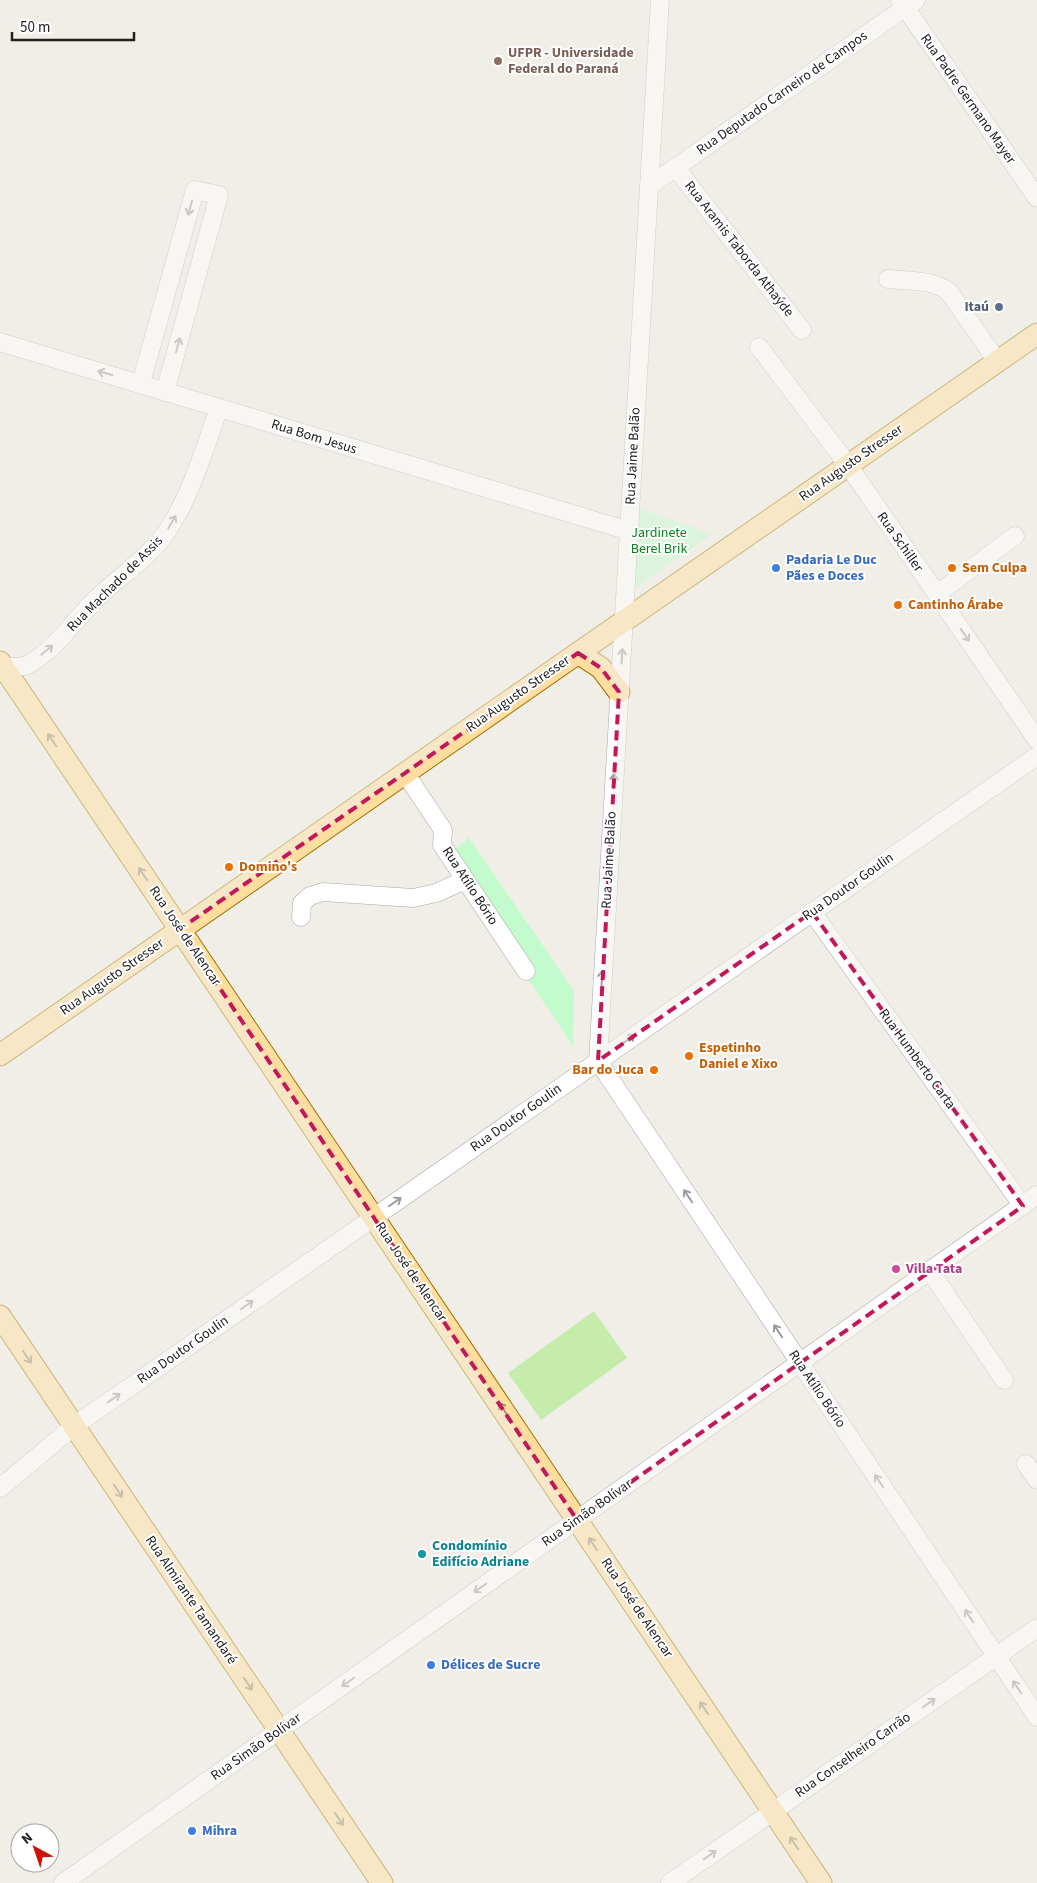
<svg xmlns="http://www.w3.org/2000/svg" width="1037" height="1883" viewBox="0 0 1037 1883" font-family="'Source Sans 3',sans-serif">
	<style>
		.grass { fill: #c6ecac }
		.park { fill: #c3fbcd }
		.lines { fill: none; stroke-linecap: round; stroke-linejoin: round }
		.minor-casing { stroke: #a7a7a7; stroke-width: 19 }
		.major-casing { stroke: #9d7600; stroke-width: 23 }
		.minor { stroke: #fff; stroke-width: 18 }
		.major { stroke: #fedd9e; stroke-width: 21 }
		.oneway { stroke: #9b9b9b }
		.oneway2 { stroke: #9a8865 }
		.marked { fill: none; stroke: #c2185b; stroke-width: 4; stroke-dasharray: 10 6; stroke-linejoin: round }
		.education-dot { fill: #8d6e63; stroke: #fff; stroke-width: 2 }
		.service-dot { fill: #5c6f8a; stroke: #fff; stroke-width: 2 }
		.shop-dot { fill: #3f7fe0; stroke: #fff; stroke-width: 2 }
		.food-dot { fill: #e8710a; stroke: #fff; stroke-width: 2 }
		.hotel-dot { fill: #d1479c; stroke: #fff; stroke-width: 2 }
		.culture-dot { fill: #0f9aa8; stroke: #fff; stroke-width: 2 }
		.labels { text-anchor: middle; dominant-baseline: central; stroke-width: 4; stroke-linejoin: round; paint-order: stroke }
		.education-label { font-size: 14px; font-weight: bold; fill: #785e54; stroke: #fff; text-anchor: start }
		.street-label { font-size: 14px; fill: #202020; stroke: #fff }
		.service-label { font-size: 14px; font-weight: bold; fill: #4e5e75; stroke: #fff; text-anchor: end }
		.park-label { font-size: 14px; fill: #08841d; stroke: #fff }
		.shop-label { font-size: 14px; font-weight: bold; fill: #366cbe; stroke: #fff; text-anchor: start }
		.food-label { font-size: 14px; font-weight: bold; fill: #c56008; stroke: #fff; text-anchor: start }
		.hotel-label { font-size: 14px; font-weight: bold; fill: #b23c85; stroke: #fff; text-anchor: start }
		.culture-label { font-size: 14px; font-weight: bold; fill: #0d838f; stroke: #fff; text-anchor: start }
	</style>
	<rect width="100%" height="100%" fill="#f1eee7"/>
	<polygon class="grass" points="594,1311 627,1358 541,1420 508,1373"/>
	<g class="park">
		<polygon points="638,508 712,534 631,591"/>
		<polygon points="469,838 574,991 573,1046 445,856"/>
	</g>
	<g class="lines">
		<defs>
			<g id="minor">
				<polyline points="660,0 598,1061 1037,1717"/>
				<polyline points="900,0 1037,198"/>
				<polyline points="676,168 802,330"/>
				<polyline points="649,186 916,0"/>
				<path d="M888,279c19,2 45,0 61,13l48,69"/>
				<polyline points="0,342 629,531"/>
				<polyline points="759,347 848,465 1037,740"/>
				<polyline points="141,383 195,190 219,195 165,392"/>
				<polyline points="937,594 1015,536"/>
				<path d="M0,669c8,-5 20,1 29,-5 26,-15 43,-40 63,-61 22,-23 51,-40 70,-65 27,-35 42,-88 57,-130"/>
				<polyline points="405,773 443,830 442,845 526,971"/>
				<polyline points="812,912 1023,1206"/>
				<polyline points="301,917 302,903 310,896 323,892 413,898 436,893 465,880"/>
				<polyline points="930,1271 1004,1380"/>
				<polyline points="1026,1464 1037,1480"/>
				<polyline points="0,1488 74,1426 1037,756"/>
				<polyline points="63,1883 1037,1195"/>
				<polyline points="670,1883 1037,1628"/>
			</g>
			<g id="major">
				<polyline points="578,653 601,668 619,692"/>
				<polyline points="0,662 821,1883"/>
				<polyline points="0,1055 1037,334"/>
				<polyline points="0,1316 382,1883"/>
			</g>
		</defs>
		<use href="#minor" class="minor-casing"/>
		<use href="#major" class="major-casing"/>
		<use href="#minor" class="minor"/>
		<use href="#major" class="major"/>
	</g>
	<defs><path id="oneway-shaft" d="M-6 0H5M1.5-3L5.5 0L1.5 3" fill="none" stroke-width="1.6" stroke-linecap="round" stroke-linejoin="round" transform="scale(1.25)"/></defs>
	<g class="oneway">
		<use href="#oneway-shaft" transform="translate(190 208) rotate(106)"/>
		<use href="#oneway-shaft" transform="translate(178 345) rotate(-75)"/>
		<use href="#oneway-shaft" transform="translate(105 373) rotate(-164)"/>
		<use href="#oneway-shaft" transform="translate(172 522) rotate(-60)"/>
		<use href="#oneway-shaft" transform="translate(965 635) rotate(55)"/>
		<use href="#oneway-shaft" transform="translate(47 650) rotate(-39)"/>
		<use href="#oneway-shaft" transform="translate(622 656) rotate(-87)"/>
		<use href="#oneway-shaft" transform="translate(614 781) rotate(-87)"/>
		<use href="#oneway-shaft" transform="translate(602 978) rotate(-87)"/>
		<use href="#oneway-shaft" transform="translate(629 1039) rotate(-35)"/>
		<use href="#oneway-shaft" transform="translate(688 1196) rotate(-124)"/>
		<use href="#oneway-shaft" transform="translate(395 1202) rotate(-35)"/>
		<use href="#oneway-shaft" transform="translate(247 1305) rotate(-35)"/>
		<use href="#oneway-shaft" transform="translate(778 1331) rotate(-124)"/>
		<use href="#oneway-shaft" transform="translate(114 1398) rotate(-35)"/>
		<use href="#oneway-shaft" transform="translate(879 1481) rotate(-124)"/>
		<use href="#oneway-shaft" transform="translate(480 1588) rotate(145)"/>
		<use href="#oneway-shaft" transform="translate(969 1616) rotate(-124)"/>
		<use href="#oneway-shaft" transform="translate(348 1682) rotate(145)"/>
		<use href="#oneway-shaft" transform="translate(1017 1687) rotate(-124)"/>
		<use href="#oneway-shaft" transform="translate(929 1703) rotate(-35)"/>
		<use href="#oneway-shaft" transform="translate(710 1855) rotate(-35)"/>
	</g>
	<g class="oneway2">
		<use href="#oneway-shaft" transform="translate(52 740) rotate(-124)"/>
		<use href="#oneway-shaft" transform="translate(143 874) rotate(-124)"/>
		<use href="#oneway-shaft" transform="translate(27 1357) rotate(56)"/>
		<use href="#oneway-shaft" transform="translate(503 1409) rotate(-124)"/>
		<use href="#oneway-shaft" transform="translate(118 1491) rotate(56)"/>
		<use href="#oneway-shaft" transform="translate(593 1544) rotate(-124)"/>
		<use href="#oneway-shaft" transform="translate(248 1684) rotate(56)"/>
		<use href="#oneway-shaft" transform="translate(704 1708) rotate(-124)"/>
		<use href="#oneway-shaft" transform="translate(339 1819) rotate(56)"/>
		<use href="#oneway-shaft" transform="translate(794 1843) rotate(-124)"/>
	</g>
	<path d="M0 0H1037V1883H0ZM578,653l23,15 18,24 -21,369 214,-149 211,294 -446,314 -397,-591z" fill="#f1eee7" fill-opacity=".55" fill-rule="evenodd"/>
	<path class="marked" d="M578,653l23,15 18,24 -21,369 214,-149 211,294 -446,314 -397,-591z"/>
	<circle class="education-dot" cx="498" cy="61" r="5"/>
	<circle class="service-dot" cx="999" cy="307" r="5"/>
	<g class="shop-dot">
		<circle cx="776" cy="568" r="5"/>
		<circle cx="431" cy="1665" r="5"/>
		<circle cx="192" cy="1831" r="5"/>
	</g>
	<g class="food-dot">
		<circle cx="952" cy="568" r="5"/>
		<circle cx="898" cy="605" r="5"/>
		<circle cx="229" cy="867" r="5"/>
		<circle cx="689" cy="1056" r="5"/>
		<circle cx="654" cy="1070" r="5"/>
	</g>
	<circle class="hotel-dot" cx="896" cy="1269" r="5"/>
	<circle class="culture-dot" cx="422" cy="1554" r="5"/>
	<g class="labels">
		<g class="education-label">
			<text x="508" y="53">UFPR - Universidade<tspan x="508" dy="16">Federal do Paraná</tspan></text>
		</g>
		<g class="street-label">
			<text transform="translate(782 93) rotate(-35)">Rua Deputado Carneiro de Campos</text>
			<text transform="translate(968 99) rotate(55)">Rua Padre Germano Mayer</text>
			<text transform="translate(739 249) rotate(52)">Rua Aramis Taborda Athaýde</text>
			<text transform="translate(314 437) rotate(17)">Rua Bom Jesus</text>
			<text transform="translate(633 456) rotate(-87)">Rua Jaime Balão</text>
			<text transform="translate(851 463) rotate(-35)">Rua Augusto Stresser</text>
			<text transform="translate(900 542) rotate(55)">Rua Schiller</text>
			<text transform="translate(115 584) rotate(-45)">Rua Machado de Assis</text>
			<text transform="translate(518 694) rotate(-35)">Rua Augusto Stresser</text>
			<text transform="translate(609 860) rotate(-87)">Rua Jaime Balão</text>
			<text transform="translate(470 886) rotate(57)">Rua Atílio Bório</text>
			<text transform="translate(848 887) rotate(-35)">Rua Doutor Goulin</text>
			<text transform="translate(185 936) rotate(56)">Rua José de Alencar</text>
			<text transform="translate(112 977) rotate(-35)">Rua Augusto Stresser</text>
			<text transform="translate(917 1059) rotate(54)">Rua Humberto Carta</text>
			<text transform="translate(516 1118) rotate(-35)">Rua Doutor Goulin</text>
			<text transform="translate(411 1272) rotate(56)">Rua José de Alencar</text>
			<text transform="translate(183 1350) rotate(-35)">Rua Doutor Goulin</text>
			<text transform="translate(817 1389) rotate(56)">Rua Atílio Bório</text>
			<text transform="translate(587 1513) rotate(-35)">Rua Simão Bolívar</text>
			<text transform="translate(191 1600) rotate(56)">Rua Almirante Tamandaré</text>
			<text transform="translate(637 1608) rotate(56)">Rua José de Alencar</text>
			<text transform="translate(256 1747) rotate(-35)">Rua Simão Bolívar</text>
			<text transform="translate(853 1755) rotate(-35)">Rua Conselheiro Carrão</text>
		</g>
		<g class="service-label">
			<text x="989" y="307">Itaú</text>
		</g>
		<g class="park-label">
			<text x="659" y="533">Jardinete<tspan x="659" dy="16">Berel Brik</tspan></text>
		</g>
		<g class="shop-label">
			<text x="786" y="560">Padaria Le Duc<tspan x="786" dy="16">Pães e Doces</tspan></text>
			<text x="441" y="1665">Délices de Sucre</text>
			<text x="202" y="1831">Mihra</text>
		</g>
		<g class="food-label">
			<text x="962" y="568">Sem Culpa</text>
			<text x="908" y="605">Cantinho Árabe</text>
			<text x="239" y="867">Domino's</text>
			<text x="699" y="1048">Espetinho<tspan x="699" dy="16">Daniel e Xixo</tspan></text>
			<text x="644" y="1070" text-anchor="end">Bar do Juca</text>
		</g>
		<g class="hotel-label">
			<text x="906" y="1269">Villa Tata</text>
		</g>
		<g class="culture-label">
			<text x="432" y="1546">Condomínio<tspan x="432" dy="16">Edifício Adriane</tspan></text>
		</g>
	</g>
	<g transform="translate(35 1848) rotate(320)"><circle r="24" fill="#ffffff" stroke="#a6a6a6"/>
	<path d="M0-4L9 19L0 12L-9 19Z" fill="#d11200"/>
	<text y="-8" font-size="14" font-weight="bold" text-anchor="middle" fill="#202020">N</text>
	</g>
	<path d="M12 32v8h122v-8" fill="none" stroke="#202020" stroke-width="2.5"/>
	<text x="20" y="32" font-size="15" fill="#202020" stroke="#ffffff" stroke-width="4" paint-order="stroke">50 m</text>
</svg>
